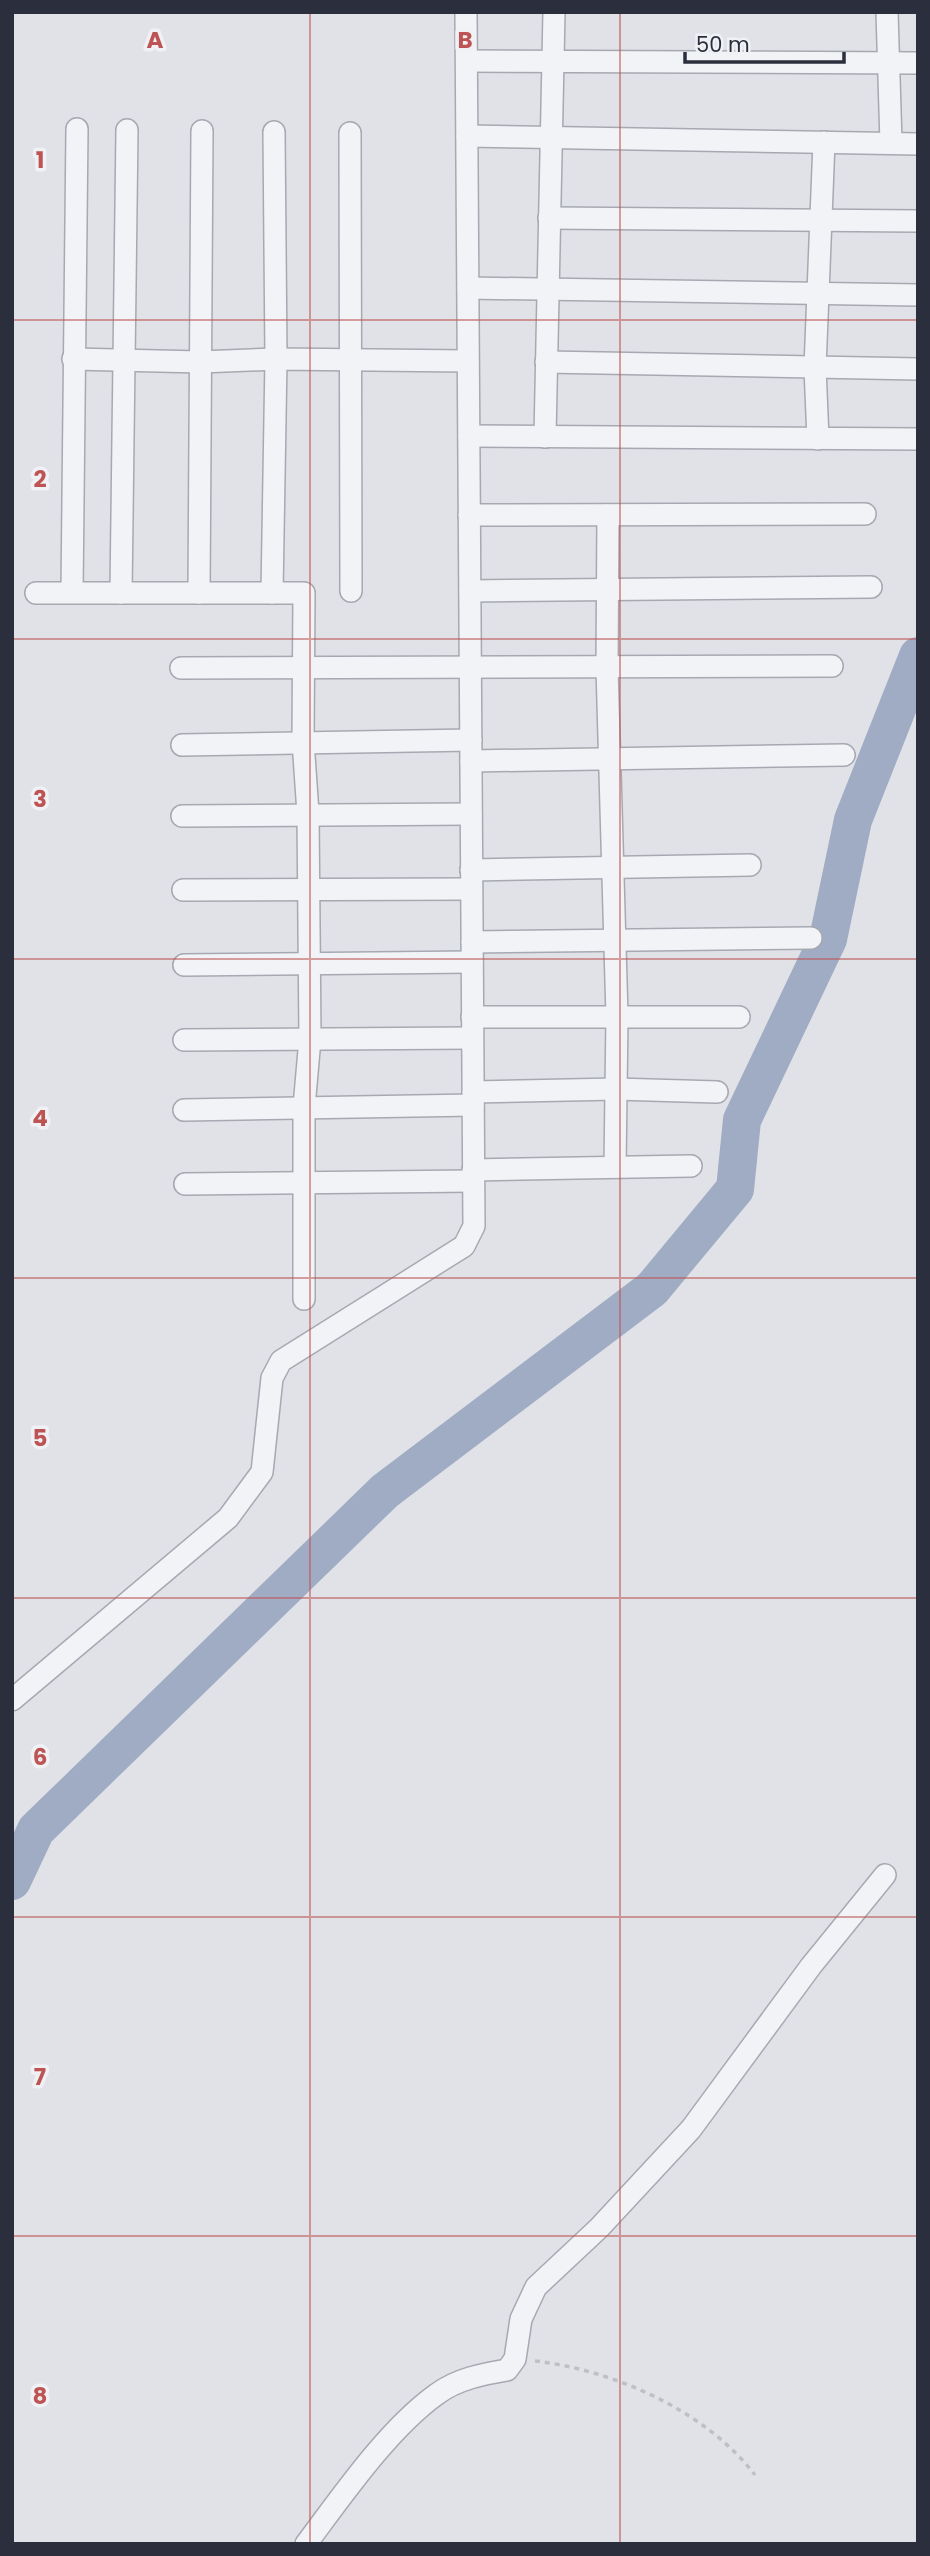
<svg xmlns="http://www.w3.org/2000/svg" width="930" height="2556" viewBox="0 0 930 2556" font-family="Poppins,sans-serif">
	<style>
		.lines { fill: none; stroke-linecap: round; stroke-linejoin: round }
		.river { stroke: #9facc3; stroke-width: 38 }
		.minor-casing { stroke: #a6a9b1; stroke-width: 24 }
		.path { stroke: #bec0c6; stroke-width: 3.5; stroke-dasharray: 5 5; stroke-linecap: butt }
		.minor { stroke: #f2f3f6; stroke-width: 21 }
		.grid { fill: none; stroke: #be5354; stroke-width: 2; stroke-opacity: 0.55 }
		.grid-label { font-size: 23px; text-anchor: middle; font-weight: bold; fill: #be5354; stroke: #eff1f5; stroke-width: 7; stroke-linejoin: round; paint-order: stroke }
	</style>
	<rect width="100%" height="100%" fill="#e0e2e7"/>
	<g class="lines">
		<polyline class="river" points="12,1881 36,1830 385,1491 652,1289 735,1189 742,1120 828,939 853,820 918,656"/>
		<defs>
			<g id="minor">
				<polyline points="887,12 891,143"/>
				<polyline points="467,61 918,63"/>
				<polyline points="350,133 351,591"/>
				<polyline points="467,136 918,144"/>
				<polyline points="549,218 918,221"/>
				<polyline points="468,288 918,295"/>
				<polyline points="73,359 201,362 276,359 468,361"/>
				<polyline points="546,362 918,369"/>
				<polyline points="469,436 918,439"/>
				<polyline points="545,437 554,12"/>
				<polyline points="818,439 815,368 824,142"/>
				<polyline points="469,515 865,514"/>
				<polyline points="608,515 607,668 617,1016 615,1167"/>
				<polyline points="470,591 871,587"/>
				<polyline points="72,592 77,129"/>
				<polyline points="36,593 304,593 303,741 308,813 310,1039 304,1107 304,1299"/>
				<polyline points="121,593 127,130"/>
				<polyline points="199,593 202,131"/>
				<polyline points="272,593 276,359 274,132"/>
				<polyline points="181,668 832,666"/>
				<polyline points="182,745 471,740"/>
				<polyline points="471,761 844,755"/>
				<polyline points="182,816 471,814"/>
				<polyline points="471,870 750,865"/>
				<polyline points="183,890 471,889"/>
				<polyline points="472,942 811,938"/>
				<polyline points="184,965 472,962"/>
				<polyline points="472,1017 739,1017"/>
				<polyline points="184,1040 472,1038"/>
				<polyline points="473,1092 616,1089 717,1092"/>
				<polyline points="184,1110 473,1105"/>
				<polyline points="473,1170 691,1166"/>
				<polyline points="185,1184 473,1181"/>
				<polyline points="12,1700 228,1518 262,1472 272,1378 281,1361 464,1246 474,1226 466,12"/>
				<path d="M306,2544c36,-48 82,-115 131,-150 20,-15 46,-20 70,-24l8,-11 6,-40 15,-32 63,-59 92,-99 120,-163 74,-91"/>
			</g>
		</defs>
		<use href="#minor" class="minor-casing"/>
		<path class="path" d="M535,2361c79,9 171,50 220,114"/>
		<use href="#minor" class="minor"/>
	</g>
	<path class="grid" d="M310,12v2532M620,12v2532M12,320h906M12,639h906M12,959h906M12,1278h906M12,1598h906M12,1917h906M12,2236h906"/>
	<g class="grid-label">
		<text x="155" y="48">A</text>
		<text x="465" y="48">B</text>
		<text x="40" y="168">1</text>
		<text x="40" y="487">2</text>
		<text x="40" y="807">3</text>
		<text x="40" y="1126">4</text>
		<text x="40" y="1446">5</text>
		<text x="40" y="1765">6</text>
		<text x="40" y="2085">7</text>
		<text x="40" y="2404">8</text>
	</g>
	<rect width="930" height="2556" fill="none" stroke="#2b2f3d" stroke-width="28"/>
	<path d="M685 52v10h159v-10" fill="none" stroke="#2b2f3d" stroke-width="3.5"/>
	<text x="696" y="52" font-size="21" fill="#2b2f3d" stroke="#eff1f5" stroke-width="5" paint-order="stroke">50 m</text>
</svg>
